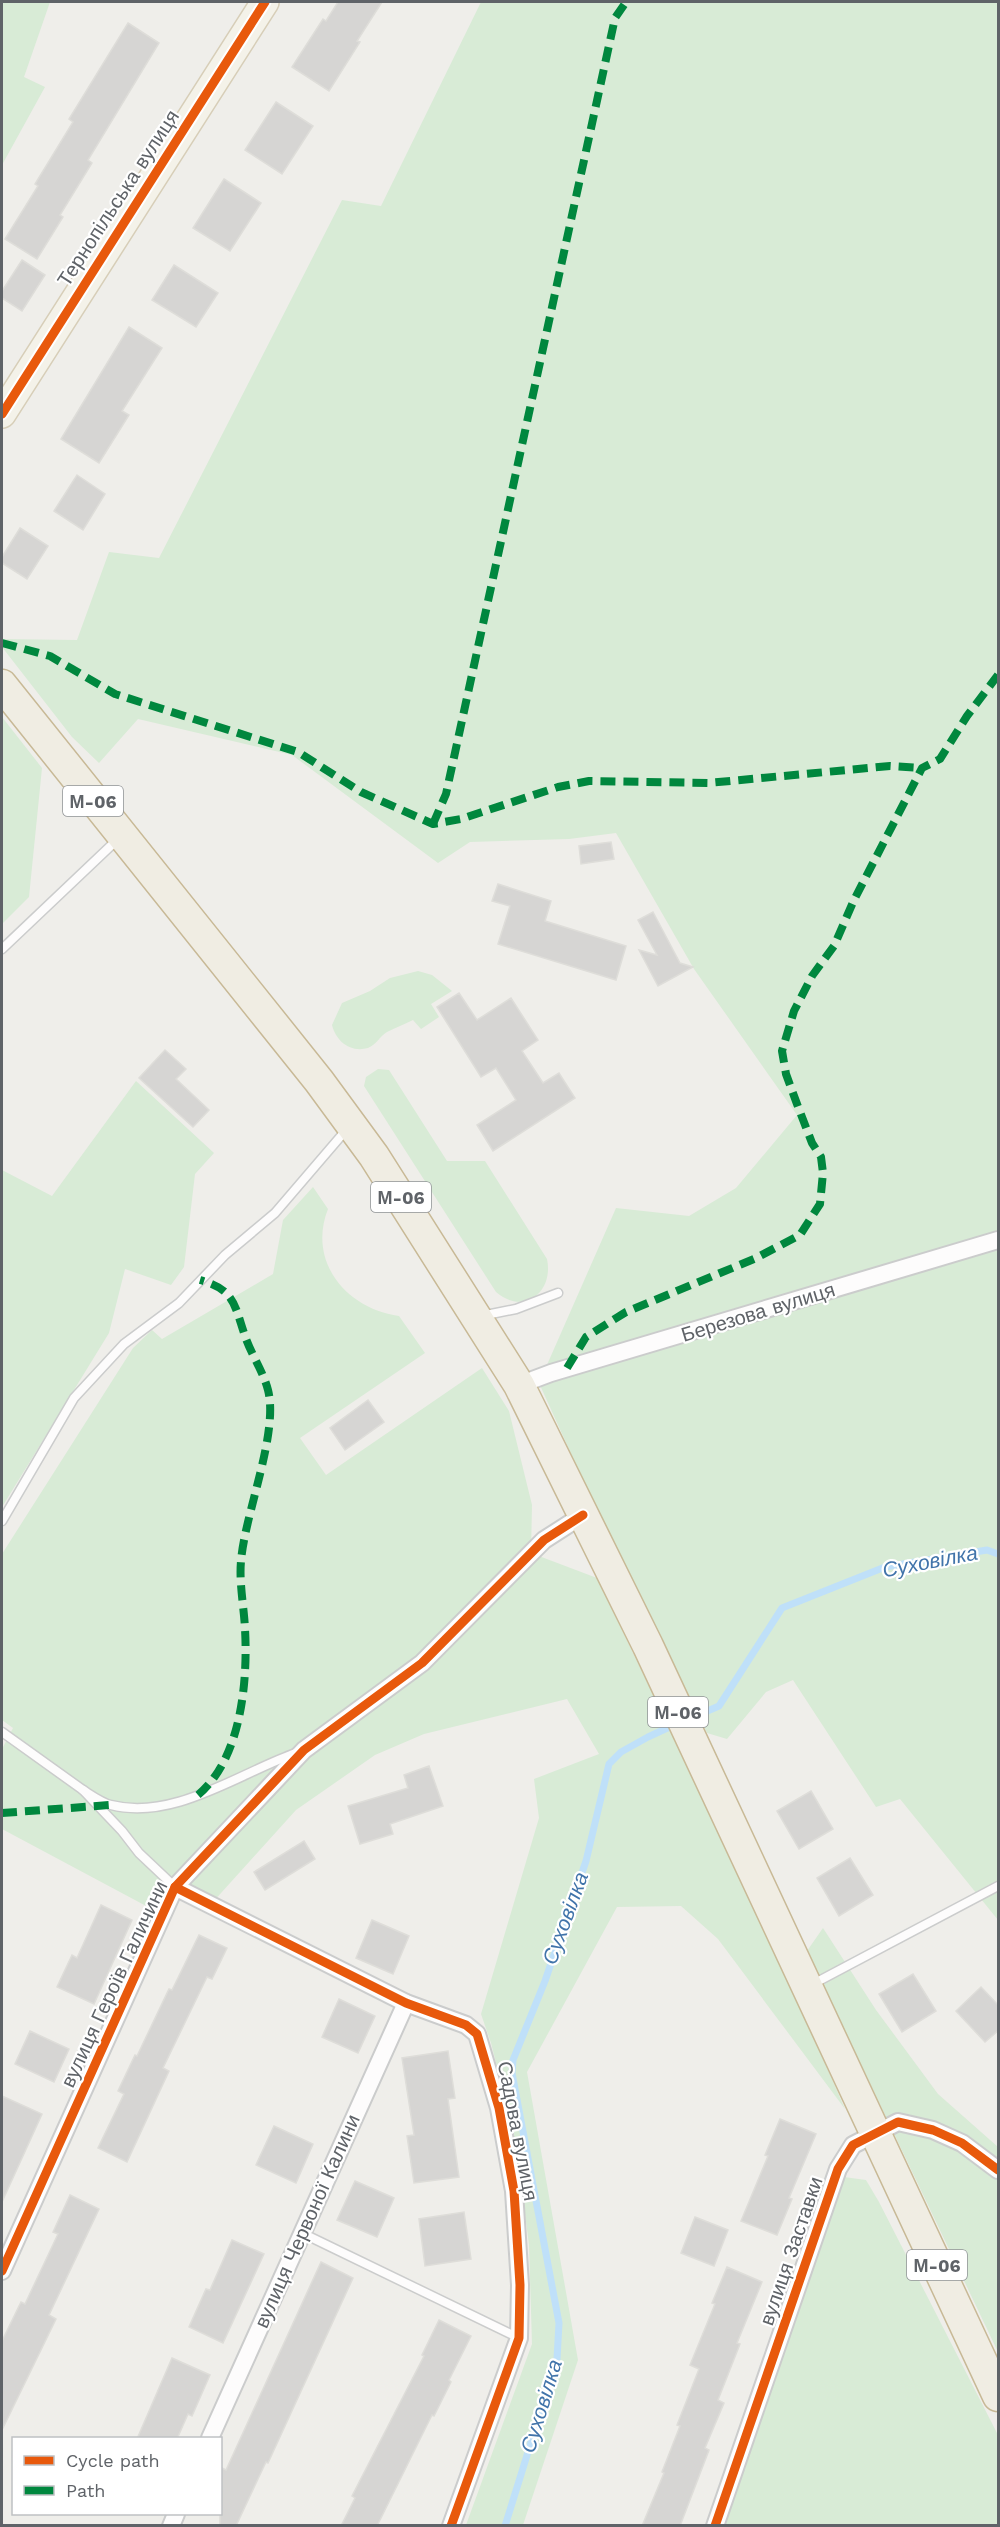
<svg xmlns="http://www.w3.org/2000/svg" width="1000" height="2527" viewBox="0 0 1000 2527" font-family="'Work Sans',sans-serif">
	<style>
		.green { fill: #d8ebd6 }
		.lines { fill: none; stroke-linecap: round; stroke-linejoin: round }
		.stream { stroke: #bfe0f9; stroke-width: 7 }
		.building { fill: #d6d5d3; stroke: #deddd9; stroke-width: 1.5 }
		.lane-casing { stroke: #cbcccc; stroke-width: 11 }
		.street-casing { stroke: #cbcccc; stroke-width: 20 }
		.primary-casing { stroke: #d7ceb8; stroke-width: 30 }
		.highway-casing { stroke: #c8b996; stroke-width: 33 }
		.lane { stroke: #fdfcfc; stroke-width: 8 }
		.street { stroke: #fdfcfc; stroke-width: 16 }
		.primary { stroke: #f4f2e9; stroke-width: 27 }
		.highway { stroke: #f0ede3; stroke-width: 30 }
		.quiet { stroke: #00873e; stroke-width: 8; stroke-dasharray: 15 8; stroke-linecap: butt }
		.cycleway-casing { stroke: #fff; stroke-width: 13 }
		.cycleway { stroke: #e8590c; stroke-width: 9 }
		.labels { text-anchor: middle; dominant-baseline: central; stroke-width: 4.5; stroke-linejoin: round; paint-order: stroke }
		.shield { fill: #fff; stroke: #8f9295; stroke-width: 1.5 }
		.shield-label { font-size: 18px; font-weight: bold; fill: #5f6368 }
		.street-label { font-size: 20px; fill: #5f6368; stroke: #fff }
		.water-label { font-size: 21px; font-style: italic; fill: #4174aa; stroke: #fff }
	</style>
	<rect width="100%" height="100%" fill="#efeeea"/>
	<g class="green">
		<polygon points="2,2 50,2 24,77 45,87 2,165"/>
		<polygon points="481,2 998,2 998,1920 900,1799 876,1807 793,1680 766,1692 727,1739 707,1733 582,1478 539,1383 616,1208 689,1216 736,1188 797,1115 694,969 616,833 569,839 470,842 438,863 292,755 138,719 99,763 72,737 2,647 2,639 77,640 109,552 159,558 342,200 381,206"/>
		<polygon points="2,717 42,768 29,897 2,924"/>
		<path d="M418,971l14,4 20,16 -21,13 8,13 -18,12 -8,-9c-8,4 -18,8 -26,12 -7,4 -11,13 -19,16 -18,5 -32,-7 -36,-23l10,-22 28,-12 20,-13z"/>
		<path d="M378,1069l11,1 58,91h38l62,98c7,33 -23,57 -51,33l-132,-206 2,-9z"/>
		<polygon points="136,1081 214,1153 195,1174 184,1267 171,1285 125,1269 109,1333 2,1507 2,1170 52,1196"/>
		<path d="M313,1187l15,22c-21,53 19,100 71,107l26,37 -125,85 26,37 156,-107 27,43 23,94 -1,48 66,25 180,375 68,156 -127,-170 -37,-33 -64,1 -90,165 51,288 -55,165h-57l66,-181 -3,-99 -7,-55 -15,-84 -16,-63 -10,-29 58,-196 -5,-39 65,-25 -32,-55 -143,35 -49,21 -79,55 -84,93 -46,-30 -18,34 -146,-78v-80l11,-21 -11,-8v-166l131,-206 19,-18 10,9 111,-65 10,-54z"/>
		<polygon points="823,1928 876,2010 938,2094 998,2147 998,2352 807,1951"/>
		<polygon points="844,2177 866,2180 879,2202 998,2435 998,2525 715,2526"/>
	</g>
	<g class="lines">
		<g class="stream">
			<polyline points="689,1719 719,1706 782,1608 885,1567 987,1550 998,1554"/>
			<polyline points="505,2526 557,2359 559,2323 512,2073 513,2060 545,1981 586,1861 609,1764 621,1752 648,1737 676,1724"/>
		</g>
	</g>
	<g class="building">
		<polygon points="338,2 382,2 357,41 360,42 329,91 292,67 323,19 326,21"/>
		<polygon points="128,23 159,43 88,160 92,163 60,215 63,217 37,259 5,239 38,186 35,184 73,122 69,119"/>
		<polygon points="276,102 313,126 282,174 245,150"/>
		<polygon points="224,179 261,203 230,251 193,228"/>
		<polygon points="22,260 45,275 22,311 2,298 2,291"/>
		<polygon points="174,265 218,293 196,327 152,300"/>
		<polygon points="129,327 162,348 122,411 129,415 99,463 61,439"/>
		<polygon points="77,475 105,494 83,530 54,511"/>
		<polygon points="20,528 48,546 27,579 2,563 2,557"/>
		<polygon points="611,842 614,859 581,864 579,846"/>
		<polygon points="498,884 551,901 545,921 626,946 616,980 498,944 510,906 492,901"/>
		<polygon points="653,912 680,963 693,967 658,986 639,950 657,955 638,920"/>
		<polygon points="459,993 477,1020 511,998 538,1040 522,1051 543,1083 559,1073 575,1098 493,1151 477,1125 516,1100 496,1068 481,1077 437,1007"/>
		<polygon points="165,1050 186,1069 176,1079 209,1110 193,1127 139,1078"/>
		<polygon points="368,1400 384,1422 345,1450 330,1428"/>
		<polygon points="429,1766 443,1806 390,1824 393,1834 360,1844 348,1806 408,1788 404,1775"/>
		<polygon points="811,1791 833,1829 799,1849 777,1811"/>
		<polygon points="304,1841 315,1859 265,1890 254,1872"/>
		<polygon points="850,1858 873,1895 839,1916 817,1878"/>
		<polygon points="101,1905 132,1920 94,2004 57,1987 72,1955 77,1958"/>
		<polygon points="372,1920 409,1936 393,1974 356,1958"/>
		<polygon points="199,1935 227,1948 212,1979 207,1977 163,2068 169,2071 127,2162 98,2148 124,2094 118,2091 135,2055 137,2056 169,1989 172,1990"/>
		<polygon points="913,1974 936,2011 902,2032 879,1994"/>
		<polygon points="981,1987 999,2006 999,2030 985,2042 956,2011"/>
		<polygon points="339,1999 375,2016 358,2053 322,2037"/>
		<polygon points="30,2031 69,2049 54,2082 15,2064"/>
		<polygon points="448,2051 455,2098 448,2099 459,2177 414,2183 407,2136 414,2135 402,2058"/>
		<polygon points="2,2096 42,2114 2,2202"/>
		<polygon points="780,2119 816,2134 789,2198 792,2199 777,2235 741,2221 768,2156 765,2155"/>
		<polygon points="274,2126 313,2144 296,2183 256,2165"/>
		<polygon points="355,2181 394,2198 377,2237 337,2220"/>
		<polygon points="70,2195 99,2209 49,2315 56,2319 2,2430 2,2341 21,2302 25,2304 58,2234 53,2232"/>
		<polygon points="464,2212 471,2259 425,2266 419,2219"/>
		<polygon points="695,2217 728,2230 714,2266 681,2253"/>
		<polygon points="232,2240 264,2254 223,2343 189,2327 206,2289 210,2290"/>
		<polygon points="321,2262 353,2278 268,2463 266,2462 236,2526 220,2526 220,2467 226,2470"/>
		<polygon points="727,2267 762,2282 737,2343 740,2344 718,2400 724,2403 705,2448 709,2450 680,2526 642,2526 664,2473 662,2472 680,2426 677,2425 699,2369 690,2365 715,2304 712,2303"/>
		<polygon points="439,2320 471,2336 449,2380 451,2382 434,2416 432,2415 377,2526 341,2526 355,2498 352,2496 424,2356 422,2355"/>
		<polygon points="172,2358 210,2375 192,2416 188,2414 177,2439 137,2439"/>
	</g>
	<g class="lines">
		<defs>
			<g id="lane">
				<polyline points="2,949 119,838"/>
				<polyline points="481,1316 516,1309 558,1293"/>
				<polyline points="2,1521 74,1398 124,1344 179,1303 225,1255 275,1213 347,1129"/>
				<polyline points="2,1732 83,1790 122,1831 139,1853 175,1887"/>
				<path d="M83,1790c8,5 19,13 28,15 63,16 128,-32 185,-52"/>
				<polyline points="813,1984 998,1886"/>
				<polyline points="302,2233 519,2338"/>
			</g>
			<g id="street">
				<polyline points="519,1385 551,1373 998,1240"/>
				<polyline points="175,1887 406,2003 466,2025 477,2034 499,2108 514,2191 520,2285 519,2338 451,2526"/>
				<polyline points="2,2271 175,1887 304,1750 422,1663 544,1540 583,1515"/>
				<polyline points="210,2438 406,2003"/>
				<polyline points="171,2526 176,2514"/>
				<polyline points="715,2526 838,2169 853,2145 898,2122 933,2130 962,2143 998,2170"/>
			</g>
			<polyline id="primary" points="2,414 265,2"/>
			<polyline id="highway" points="2,685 319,1081 374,1156 519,1385 648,1646 998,2396"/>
		</defs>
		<use href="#lane" class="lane-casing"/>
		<use href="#street" class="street-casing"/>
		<use href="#primary" class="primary-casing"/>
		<use href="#highway" class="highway-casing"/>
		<use href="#lane" class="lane"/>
		<use href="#street" class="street"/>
		<use href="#primary" class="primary"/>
		<use href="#highway" class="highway"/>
		<g class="quiet">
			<polyline points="2,643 50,656 115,694 298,752 361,792 433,824 461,819 558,787 589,781 708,783 890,766 922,768"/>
			<polyline points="433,824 446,794 615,18 626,2"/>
			<polyline points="567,1368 586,1337 626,1312 754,1259 800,1235 820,1204 823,1173 821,1157 812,1143 797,1104 786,1074 782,1051 794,1011 812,976 834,946 854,900 922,768 940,759 967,716 998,675"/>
			<path d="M198,1795c43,-36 50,-113 47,-166 -1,-22 -6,-46 -4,-68 4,-48 38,-128 27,-171 -5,-19 -17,-36 -23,-54 -11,-32 -10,-46 -45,-56"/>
			<polyline points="2,1813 110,1805"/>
		</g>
		<defs>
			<g id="cycleway">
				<polyline points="2,414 265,2"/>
				<polyline points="175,1887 406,2003 466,2025 477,2034 499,2108 514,2191 520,2285 519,2338 451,2526"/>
				<polyline points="2,2271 175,1887 304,1750 422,1663 544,1540 583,1515"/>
				<polyline points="715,2526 838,2169 853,2145 898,2122 933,2130 962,2143 998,2170"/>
			</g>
		</defs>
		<use href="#cycleway" class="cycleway-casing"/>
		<use href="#cycleway" class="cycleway"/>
	</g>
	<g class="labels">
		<g class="shield">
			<rect x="63" y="786" width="60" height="30" rx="4.5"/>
			<rect x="371" y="1182" width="60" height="30" rx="4.5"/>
			<rect x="648" y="1697" width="60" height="30" rx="4.5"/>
			<rect x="907" y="2250" width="60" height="30" rx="4.5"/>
		</g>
		<g class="shield-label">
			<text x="93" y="801">М-06</text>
			<text x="401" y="1197">М-06</text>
			<text x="678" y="1712">М-06</text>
			<text x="937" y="2265">М-06</text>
		</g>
		<g class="street-label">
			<text transform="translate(118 198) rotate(-57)">Тернопільська вулиця</text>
			<text transform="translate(758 1312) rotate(-17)">Березова вулиця</text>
			<text transform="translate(114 1984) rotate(-65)">вулиця Героїв Галичини</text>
			<text transform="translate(518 2131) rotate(79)">Садова вулиця</text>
			<text transform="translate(307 2221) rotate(-66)">вулиця Червоної Калини</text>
			<text transform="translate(791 2251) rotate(-71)">вулиця Заставки</text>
		</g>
		<g class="water-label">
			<text transform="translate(930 1561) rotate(-11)">Суховілка</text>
			<text transform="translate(565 1918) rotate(-70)">Суховілка</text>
			<text transform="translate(541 2406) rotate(-73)">Суховілка</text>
		</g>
	</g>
	<rect width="1000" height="2527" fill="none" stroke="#5f6368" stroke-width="6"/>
	<rect x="12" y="2437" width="210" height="78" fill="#ffffff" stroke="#bfc1c3" stroke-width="1.5"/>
	<rect x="24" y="2456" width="30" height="9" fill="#e8590c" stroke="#bfc1c3" stroke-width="1.5"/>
	<text x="66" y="2467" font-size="18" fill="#5f6368">Cycle path</text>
	<rect x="24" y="2486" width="30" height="9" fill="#00873e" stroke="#bfc1c3" stroke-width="1.5"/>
	<text x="66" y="2497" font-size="18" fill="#5f6368">Path</text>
</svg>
